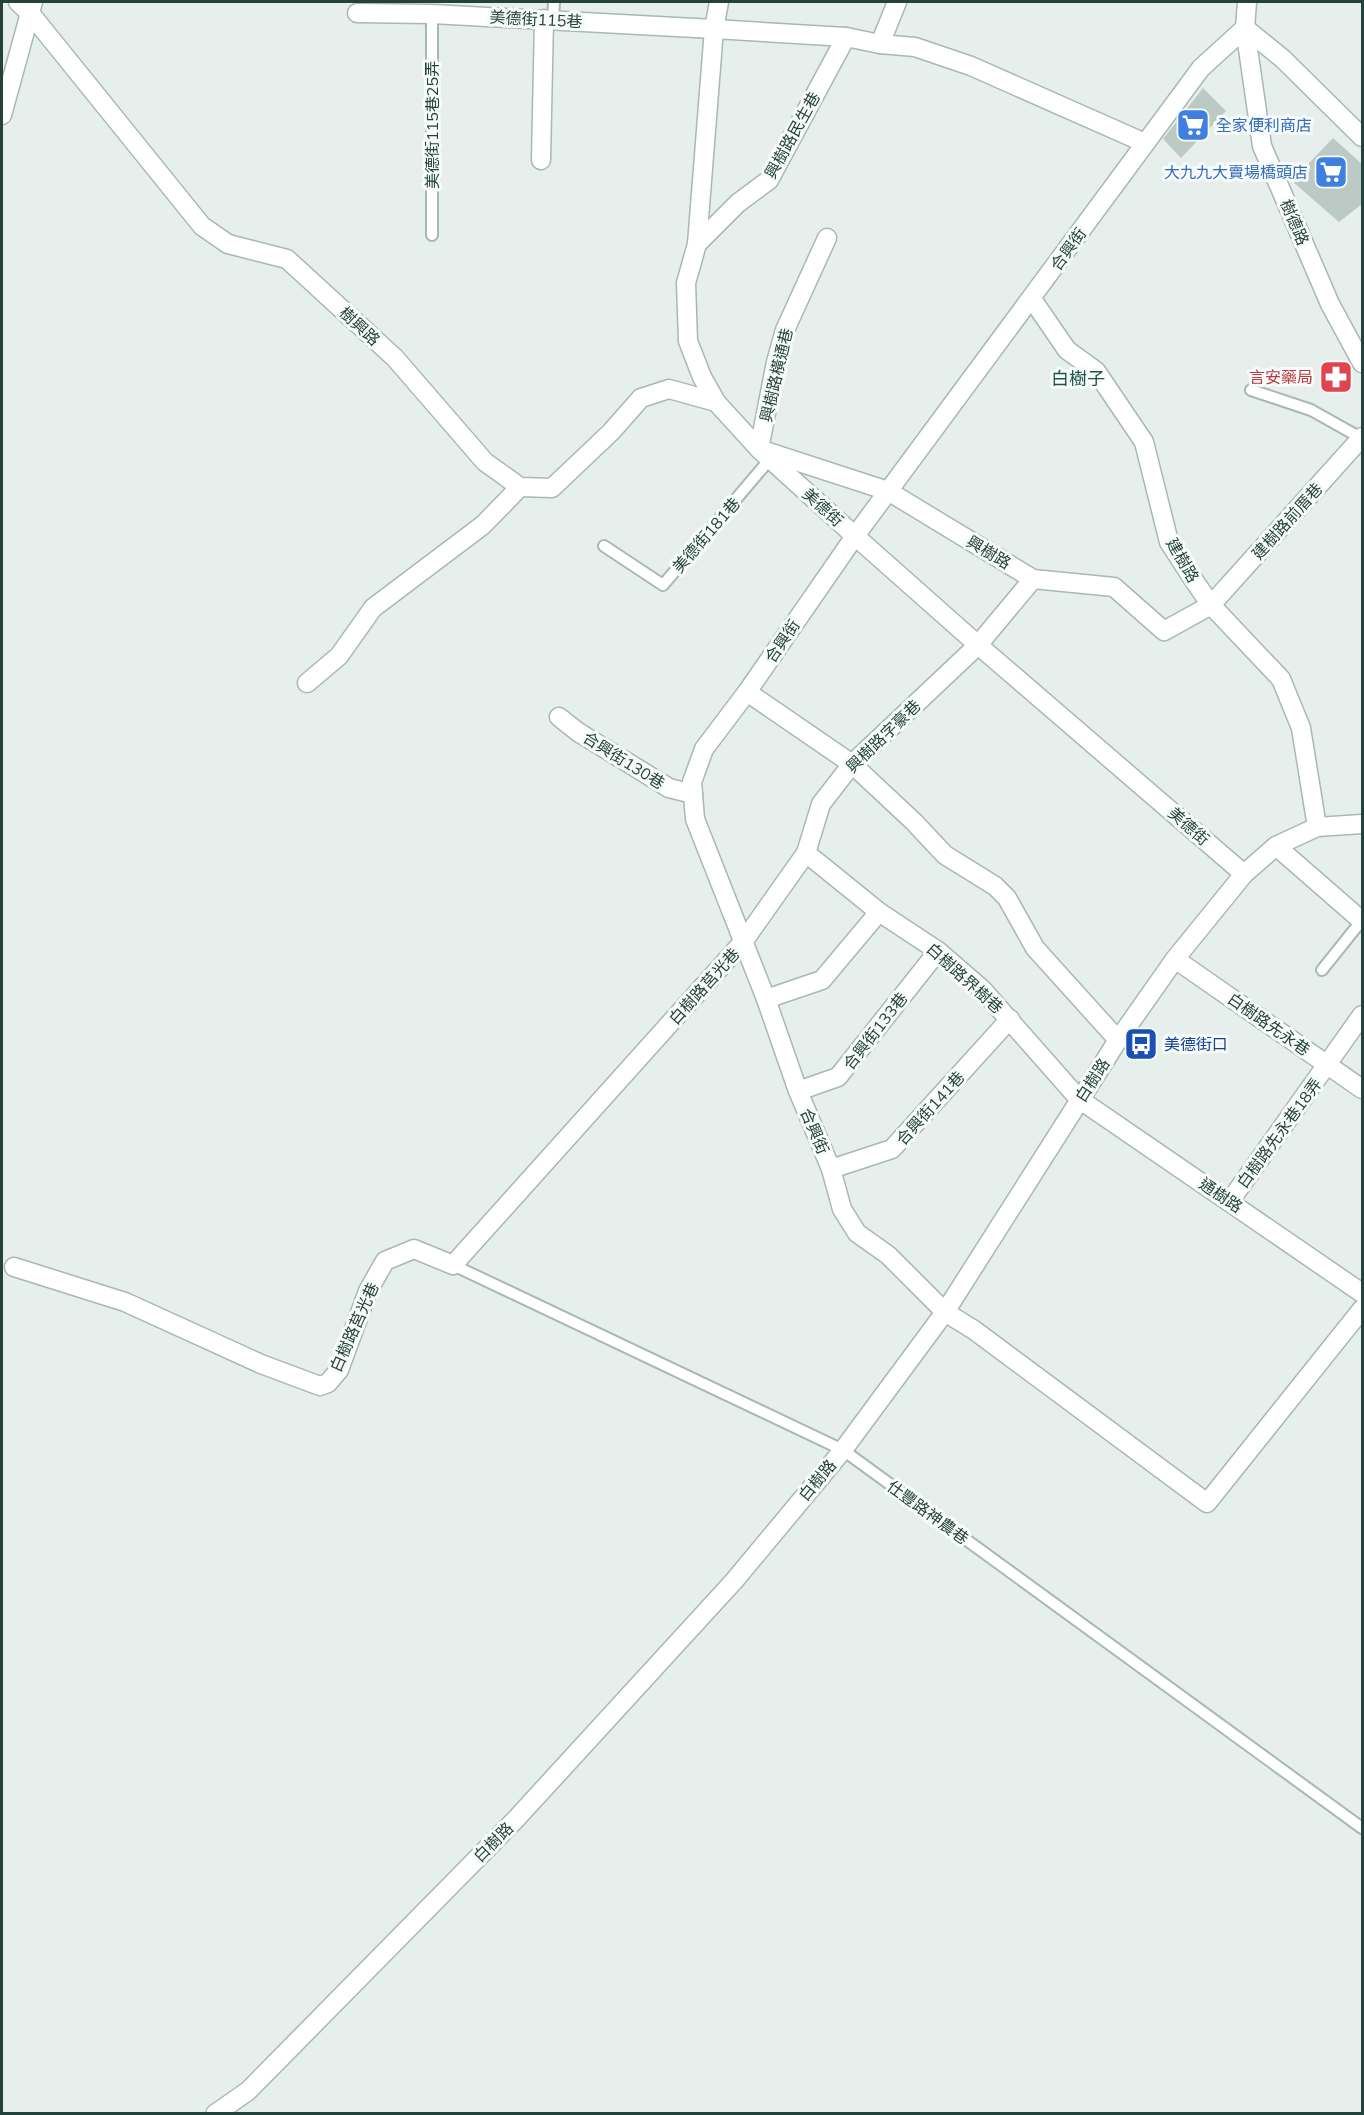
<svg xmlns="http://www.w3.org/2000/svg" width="1364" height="2115" viewBox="0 0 1364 2115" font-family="Mulish,'Noto Sans TC',sans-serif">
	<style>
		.building { fill: #bbcac4 }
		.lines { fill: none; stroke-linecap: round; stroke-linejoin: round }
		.service-casing { stroke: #a8b8b2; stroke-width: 14 }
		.minor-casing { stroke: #a8b8b2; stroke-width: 21 }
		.tertiary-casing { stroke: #a8b8b2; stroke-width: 21 }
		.service { stroke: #fff; stroke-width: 10 }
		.minor { stroke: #fff; stroke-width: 18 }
		.tertiary { stroke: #fff; stroke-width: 18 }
		.labels { text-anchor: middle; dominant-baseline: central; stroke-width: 6; stroke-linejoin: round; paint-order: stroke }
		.street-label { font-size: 16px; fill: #24423a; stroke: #f7fbf9 }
		.shop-label { font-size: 16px; fill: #366cbe; stroke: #f7fbf9; text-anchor: start }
		.health-label { font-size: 16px; fill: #be3a42; stroke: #f7fbf9; text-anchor: end }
		.transit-label { font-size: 16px; fill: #164399; stroke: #f7fbf9; text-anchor: start }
		.neighbourhood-label { font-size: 18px; fill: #1f5548; stroke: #f7fbf9 }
	</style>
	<rect width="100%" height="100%" fill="#e6efeb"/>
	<g class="building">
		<polygon points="1203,88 1226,111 1181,158 1163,139"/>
		<polygon points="1333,138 1362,164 1362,204 1339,222 1292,181"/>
	</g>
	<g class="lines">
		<defs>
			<g id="service">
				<polyline points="553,20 554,2"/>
				<polyline points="432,235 432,14"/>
				<polyline points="1251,390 1311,410 1361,438"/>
				<polyline points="604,546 663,585 770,459"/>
				<polyline points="1322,970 1362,920"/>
				<polyline points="453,1265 843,1450 1362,1828"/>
			</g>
			<g id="minor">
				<polyline points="18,2 30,13 202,226 228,244 287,259 395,358 485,462 520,487 552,488 611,432 641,398 669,389 716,402"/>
				<polyline points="719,2 714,29 697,244 686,283 688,341 702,377 716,402 759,449 855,536 978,645 1244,874"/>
				<polyline points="1247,2 1245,28 1262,146 1330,304 1362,363"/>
				<polyline points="357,13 432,14 714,29 846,37 880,44 915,47 971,66 1145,143"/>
				<polyline points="880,44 897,2"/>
				<polyline points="1362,137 1283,59 1245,28 1201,68 855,536 747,692 704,749 692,782 695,819 766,999 798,1091 831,1169 842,1209 857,1233 888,1255 945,1312 974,1330 1207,1503 1362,1309"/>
				<polyline points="541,160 544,19"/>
				<polyline points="827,238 785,330 776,362 759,449 888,491 1033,579 1114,587 1164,631 1211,605 1362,437"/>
				<polyline points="697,244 738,203 769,180 846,37"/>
				<polyline points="1032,299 1067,350 1096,371 1144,442 1169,542 1195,582 1211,605 1281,679 1301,728 1317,827"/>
				<polyline points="307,683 339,656 373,608 483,525 520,487"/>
				<polyline points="747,692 852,764 914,822 945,855 995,886 1007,898 1035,948 1118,1040"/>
				<polyline points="559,717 578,732 669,788 693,794"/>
				<polyline points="1276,846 1362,921"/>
				<polyline points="806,853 879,912 938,951 982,989 1079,1099 1362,1293"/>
				<polyline points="1175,959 1362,1089"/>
				<polyline points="766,999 822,980 879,912"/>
				<polyline points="798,1091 838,1077 938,951"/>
				<polyline points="831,1169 892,1149 1010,1019"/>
				<polyline points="1230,1201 1362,1015"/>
				<polyline points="14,1267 125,1302 261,1364 320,1386 328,1383 339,1370 368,1291 385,1261 414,1249 453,1265 743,942 806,853 821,804 852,764 978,645 1033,579"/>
			</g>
			<g id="tertiary">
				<polyline points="2,115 33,2"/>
				<polyline points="215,2114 248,2091 516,1819 734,1581 843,1450 945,1312 1118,1040 1175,959 1244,874 1276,846 1317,827 1362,824"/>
			</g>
		</defs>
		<use href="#service" class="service-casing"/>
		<use href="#minor" class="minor-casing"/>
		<use href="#tertiary" class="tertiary-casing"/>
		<use href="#service" class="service"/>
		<use href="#minor" class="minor"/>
		<use href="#tertiary" class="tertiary"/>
	</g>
	<defs>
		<symbol id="supermarket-square" viewBox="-11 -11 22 22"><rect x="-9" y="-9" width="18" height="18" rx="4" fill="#3f7fe0" stroke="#f7fbf9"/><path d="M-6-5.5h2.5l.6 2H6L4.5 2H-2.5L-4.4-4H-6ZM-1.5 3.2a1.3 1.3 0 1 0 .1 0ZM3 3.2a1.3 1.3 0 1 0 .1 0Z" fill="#fff"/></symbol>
		<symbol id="pharmacy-square" viewBox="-11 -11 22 22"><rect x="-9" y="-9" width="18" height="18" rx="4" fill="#e0444e" stroke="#f7fbf9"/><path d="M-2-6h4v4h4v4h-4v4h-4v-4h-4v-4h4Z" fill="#fff"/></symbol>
		<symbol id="bus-square" viewBox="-11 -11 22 22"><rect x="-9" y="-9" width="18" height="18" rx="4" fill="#1a4fb4" stroke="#f7fbf9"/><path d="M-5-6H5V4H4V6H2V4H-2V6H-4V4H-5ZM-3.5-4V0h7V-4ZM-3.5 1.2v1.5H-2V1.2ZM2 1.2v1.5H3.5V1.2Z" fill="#fff"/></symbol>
	</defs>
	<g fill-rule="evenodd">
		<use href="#supermarket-square" x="1174" y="106" width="38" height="38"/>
		<use href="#supermarket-square" x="1312" y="153" width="38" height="38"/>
		<use href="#pharmacy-square" x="1317" y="358" width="38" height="38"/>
		<use href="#bus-square" x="1122" y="1025" width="38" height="38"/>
	</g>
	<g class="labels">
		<g class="street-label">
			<text transform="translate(536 19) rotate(3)">美德街115巷</text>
			<text transform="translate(432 125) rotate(-90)">美德街115巷25弄</text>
			<text transform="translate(792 135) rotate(-61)">興樹路民生巷</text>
			<text transform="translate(1295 222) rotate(67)">樹德路</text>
			<text transform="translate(1068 249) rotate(-54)">合興街</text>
			<text transform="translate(360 326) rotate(43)">樹興路</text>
			<text transform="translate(776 375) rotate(-77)">興樹路橫通巷</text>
			<text transform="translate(823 507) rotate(42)">美德街</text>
			<text transform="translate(1287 521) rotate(-48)">建樹路前厝巷</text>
			<text transform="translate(706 535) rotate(-49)">美德街181巷</text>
			<text transform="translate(989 552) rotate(31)">興樹路</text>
			<text transform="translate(1183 560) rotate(60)">建樹路</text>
			<text transform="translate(782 641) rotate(-56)">合興街</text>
			<text transform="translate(883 736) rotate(-44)">興樹路字豪巷</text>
			<text transform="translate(624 760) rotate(32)">合興街130巷</text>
			<text transform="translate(1189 826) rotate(41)">美德街</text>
			<text transform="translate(965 978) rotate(42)">白樹路界樹巷</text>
			<text transform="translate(704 986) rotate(-48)">白樹路莒光巷</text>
			<text transform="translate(1269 1024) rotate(35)">白樹路先永巷</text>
			<text transform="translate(875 1031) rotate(-52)">合興街133巷</text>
			<text transform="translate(1092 1080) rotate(-57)">白樹路</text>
			<text transform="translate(930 1108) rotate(-48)">合興街141巷</text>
			<text transform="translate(815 1131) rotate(67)">合興街</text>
			<text transform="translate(1279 1133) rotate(-54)">白樹路先永巷18弄</text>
			<text transform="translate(1221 1195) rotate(34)">通樹路</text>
			<text transform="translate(354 1327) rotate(-66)">白樹路莒光巷</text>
			<text transform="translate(817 1480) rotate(-50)">白樹路</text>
			<text transform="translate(928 1512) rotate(36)">仕豐路神農巷</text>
			<text transform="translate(493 1842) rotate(-45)">白樹路</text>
		</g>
		<g class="shop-label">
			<text x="1216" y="125">全家便利商店</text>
			<text x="1308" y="172" text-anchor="end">大九九大賣場橋頭店</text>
		</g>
		<g class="health-label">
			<text x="1313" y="377">言安藥局</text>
		</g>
		<g class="transit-label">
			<text x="1164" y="1044">美德街口</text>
		</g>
		<g class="neighbourhood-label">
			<text x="1078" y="378">白樹子</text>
		</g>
	</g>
	<rect width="1364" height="2115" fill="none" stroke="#24423a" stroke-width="6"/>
</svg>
